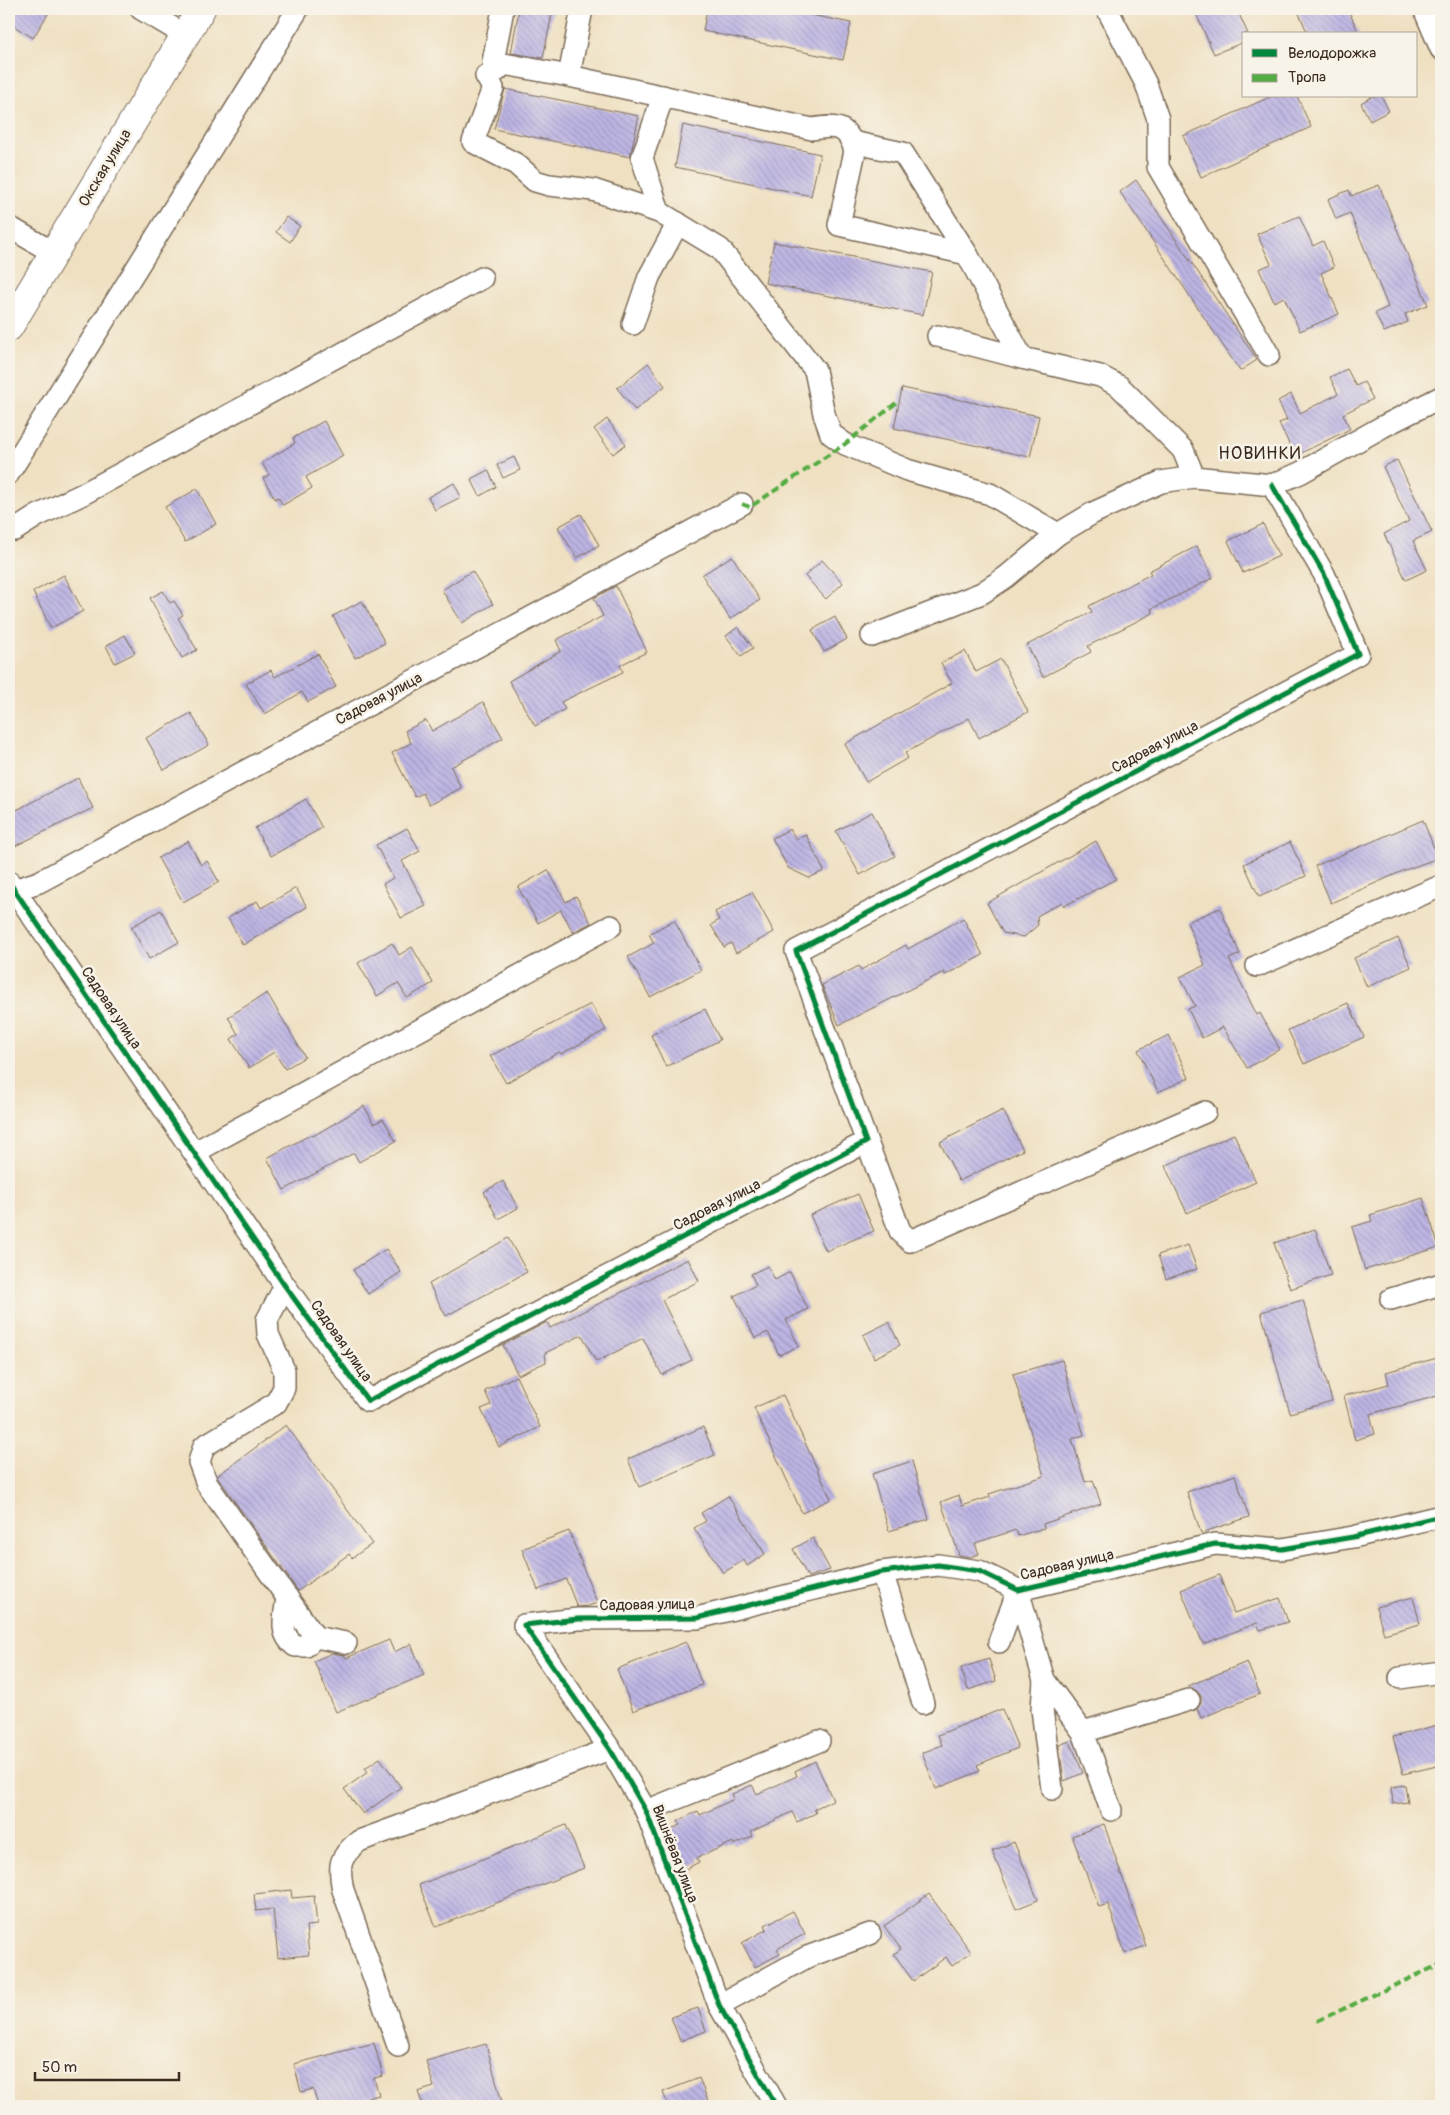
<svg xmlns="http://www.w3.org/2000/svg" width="1450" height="2115" viewBox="0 0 1450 2115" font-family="Pangolin,sans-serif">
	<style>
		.building { fill: url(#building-back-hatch) }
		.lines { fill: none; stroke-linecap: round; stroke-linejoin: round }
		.minor-casing { stroke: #7a6a57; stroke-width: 24 }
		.major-casing { stroke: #7a6a57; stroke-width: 30 }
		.minor { stroke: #fff; stroke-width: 21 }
		.major { stroke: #fff; stroke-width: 28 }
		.quiet { stroke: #55ab43; stroke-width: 4; stroke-dasharray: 8 4; stroke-linecap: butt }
		.cycleway-casing { stroke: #f7f3e8; stroke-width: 8 }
		.cycleway { stroke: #00873e; stroke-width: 5 }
		.labels { text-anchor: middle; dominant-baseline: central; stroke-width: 5; stroke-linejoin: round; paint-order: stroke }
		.street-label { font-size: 15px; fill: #3b2a1e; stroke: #f7f3e8 }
		.quarter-label { font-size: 18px; letter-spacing: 1px; fill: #3b2a1e; stroke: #f7f3e8 }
	</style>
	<defs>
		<pattern id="building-back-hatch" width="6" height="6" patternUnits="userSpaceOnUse" patternTransform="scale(1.25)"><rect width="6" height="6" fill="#bdb5e4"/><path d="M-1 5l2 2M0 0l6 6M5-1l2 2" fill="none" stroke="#9b93b8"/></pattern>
	</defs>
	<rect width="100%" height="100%" fill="#f7f3e8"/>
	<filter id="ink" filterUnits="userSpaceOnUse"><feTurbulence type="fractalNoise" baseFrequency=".02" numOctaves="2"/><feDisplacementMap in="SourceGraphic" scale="10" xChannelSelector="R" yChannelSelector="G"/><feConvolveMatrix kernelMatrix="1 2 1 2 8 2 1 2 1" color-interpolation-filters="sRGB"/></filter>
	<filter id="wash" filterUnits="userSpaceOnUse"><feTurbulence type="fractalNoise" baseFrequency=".0096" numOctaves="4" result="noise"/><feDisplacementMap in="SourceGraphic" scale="20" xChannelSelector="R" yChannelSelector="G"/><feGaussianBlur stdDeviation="1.12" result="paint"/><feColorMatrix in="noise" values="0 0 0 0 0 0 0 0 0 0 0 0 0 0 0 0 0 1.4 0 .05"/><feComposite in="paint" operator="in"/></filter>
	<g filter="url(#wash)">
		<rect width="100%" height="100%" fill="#efe0c1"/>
		<g id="blocks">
			<g class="building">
				<polygon points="9,9 51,9 33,38 9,23"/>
				<polygon points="519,9 553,9 543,58 511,53"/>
				<polygon points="707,9 781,9 851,23 843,60 703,31"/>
				<polygon points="1194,9 1237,9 1248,34 1244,34 1244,42 1214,54"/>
				<polygon points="1297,9 1348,9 1359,34 1308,34"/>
				<polygon points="505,89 639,116 630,157 494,129"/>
				<polygon points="1272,96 1297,96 1311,127 1201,177 1183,136"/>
				<polygon points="1373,96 1381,96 1389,111 1370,121 1361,103"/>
				<polygon points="683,125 820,154 811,196 675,167"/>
				<polygon points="1136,180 1257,360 1240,371 1120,192"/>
				<polygon points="1379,185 1428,305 1405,314 1408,322 1384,332 1375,313 1388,307 1350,213 1336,219 1328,199 1349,190 1351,196"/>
				<polygon points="1299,216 1313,246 1323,241 1334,267 1321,273 1339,314 1300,331 1284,297 1274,302 1259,269 1271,264 1257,234"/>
				<polygon points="286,217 300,226 290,242 276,232"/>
				<polygon points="774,242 932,272 923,315 765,283"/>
				<polygon points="648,363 665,386 635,410 617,388"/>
				<polygon points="1347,369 1356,386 1364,382 1373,399 1343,414 1350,429 1295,456 1279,423 1287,420 1278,401 1291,394 1300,413 1338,394 1330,377"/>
				<polygon points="902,388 1039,416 1030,457 894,428"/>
				<polygon points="607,419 626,444 613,454 594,429"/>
				<polygon points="324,421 343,456 306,477 312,488 283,505 278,497 275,499 263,478 269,475 262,463 295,443 293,438"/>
				<polygon points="514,457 520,470 503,478 497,465"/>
				<polygon points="1397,460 1432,532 1413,541 1427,570 1406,580 1384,534 1409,521 1383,467"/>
				<polygon points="488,470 496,487 480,496 471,479"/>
				<polygon points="454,483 461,497 435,510 428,497"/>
				<polygon points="197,489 216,524 185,542 165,507"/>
				<polygon points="581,514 599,545 577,558 558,527"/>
				<polygon points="1263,524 1279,556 1243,573 1228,541"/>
				<polygon points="1197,546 1213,578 1151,609 1153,613 1088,646 1091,652 1043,677 1027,645 1092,612 1089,606 1151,574 1149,571"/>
				<polygon points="732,556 760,600 730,619 702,575"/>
				<polygon points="822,560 843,583 826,599 805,576"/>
				<polygon points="472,571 493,604 462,623 442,590"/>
				<polygon points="64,575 83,611 51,628 33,592"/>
				<polygon points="616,586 647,652 620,665 623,672 561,702 565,709 535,726 509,681 561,651 556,640 603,616 594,598"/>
				<polygon points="163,591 170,603 174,601 183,615 178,618 197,650 182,658 150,598"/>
				<polygon points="362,601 385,643 355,658 333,616"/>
				<polygon points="835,617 847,639 824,652 812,630"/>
				<polygon points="738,627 753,648 741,656 726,636"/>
				<polygon points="125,635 135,653 115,663 106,646"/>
				<polygon points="965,651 976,672 1001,659 1028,712 979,738 969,718 905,753 908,758 866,782 845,744 952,683 941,663"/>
				<polygon points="318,654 336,687 308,702 302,692 265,714 246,684 271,670 275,677"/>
				<polygon points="483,702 503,738 451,767 461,788 429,805 423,793 415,797 392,753 411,743 405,731 426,720 432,731"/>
				<polygon points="191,713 209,745 164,770 146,738"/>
				<polygon points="78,778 93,808 9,849 9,814"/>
				<polygon points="306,799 322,828 271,856 255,828"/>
				<polygon points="872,812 895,856 860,875 836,831"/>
				<polygon points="1423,820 1438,858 1405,870 1331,903 1315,866"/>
				<polygon points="407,828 420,851 402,861 426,906 401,918 383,884 393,878 376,845"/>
				<polygon points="790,829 796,839 806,835 824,871 809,878 788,868 772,838"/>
				<polygon points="188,841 201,865 207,861 219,882 183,902 158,858"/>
				<polygon points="1096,841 1116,879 1064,906 1062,902 1037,916 1038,925 1024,937 1003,933 987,903"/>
				<polygon points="1290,842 1306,876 1259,897 1244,864"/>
				<polygon points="548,870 566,902 576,896 591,923 573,932 561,910 538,923 518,887"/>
				<polygon points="296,888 307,907 243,945 228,918 257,901 261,908"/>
				<polygon points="752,892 774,932 736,953 731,943 724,947 711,925 719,920 715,912"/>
				<polygon points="1220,908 1240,954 1229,959 1257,1015 1260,1013 1280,1049 1247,1068 1223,1027 1202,1038 1188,1009 1195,1006 1180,977 1205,965 1187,922"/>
				<polygon points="161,910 179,942 149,959 131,927"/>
				<polygon points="963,918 983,955 945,975 944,972 839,1025 822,985 859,966 861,970 906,945 908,949"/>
				<polygon points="674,920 701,970 650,997 628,957 654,943 649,934"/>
				<polygon points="1398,938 1411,967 1367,987 1354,958"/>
				<polygon points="392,943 399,955 412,947 433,983 407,998 398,983 377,996 358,963"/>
				<polygon points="267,993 305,1057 285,1069 274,1052 249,1068 231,1039 238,1034 228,1017"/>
				<polygon points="1348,1003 1364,1037 1304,1064 1288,1030"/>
				<polygon points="591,1004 606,1030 561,1054 559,1052 506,1083 490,1056"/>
				<polygon points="705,1009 720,1040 666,1067 651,1035"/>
				<polygon points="1169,1035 1189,1078 1158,1092 1138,1050"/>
				<polygon points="364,1106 374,1124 383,1119 396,1141 359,1162 354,1153 284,1190 267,1158 312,1134 313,1136"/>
				<polygon points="1003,1110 1023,1150 959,1181 940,1142"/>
				<polygon points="1234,1134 1256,1182 1187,1213 1165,1166"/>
				<polygon points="503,1181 518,1208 498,1219 484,1192"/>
				<polygon points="858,1194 874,1231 826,1251 810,1215"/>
				<polygon points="1423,1198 1439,1247 1365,1270 1352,1227 1372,1221 1370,1215"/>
				<polygon points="1315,1229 1331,1275 1290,1289 1274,1243"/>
				<polygon points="508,1238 527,1272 446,1316 429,1284"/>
				<polygon points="1188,1245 1197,1269 1166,1279 1158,1255"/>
				<polygon points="386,1249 401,1272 368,1294 353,1270"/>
				<polygon points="688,1259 699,1281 662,1300 692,1360 662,1375 643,1338 596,1362 582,1335 545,1353 546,1362 518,1375 503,1345 547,1322 550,1328"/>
				<polygon points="768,1266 775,1280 790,1272 808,1309 786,1320 799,1346 779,1355 768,1332 755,1338 734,1296 756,1285 751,1274"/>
				<polygon points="1303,1300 1332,1401 1290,1413 1261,1312"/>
				<polygon points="889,1322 900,1345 874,1358 863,1335"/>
				<polygon points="1441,1357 1441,1395 1370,1414 1375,1434 1355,1440 1344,1396 1389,1384 1386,1372"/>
				<polygon points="1062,1360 1084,1435 1072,1439 1085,1482 1093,1480 1101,1504 1043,1524 1044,1528 1018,1536 1016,1530 975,1543 979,1554 970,1557 959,1555 941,1502 959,1495 962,1506 990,1497 989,1494 1044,1476 1013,1374"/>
				<polygon points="516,1376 540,1427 499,1447 481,1409 491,1405 485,1391"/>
				<polygon points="783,1395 831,1499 802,1513 754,1408"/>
				<polygon points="286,1425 372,1544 352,1558 349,1554 298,1591 217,1476"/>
				<polygon points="703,1427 715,1455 639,1487 628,1459"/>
				<polygon points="912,1461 929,1519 889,1531 872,1474"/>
				<polygon points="1235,1475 1249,1517 1201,1533 1187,1492"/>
				<polygon points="728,1496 765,1554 747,1566 744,1560 723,1573 694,1528 706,1521 701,1513"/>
				<polygon points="569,1531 597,1603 588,1606 577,1607 566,1579 538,1590 522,1549"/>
				<polygon points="813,1538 830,1570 808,1577 793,1549"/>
				<polygon points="1219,1575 1234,1613 1280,1598 1288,1622 1260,1630 1257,1623 1203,1644 1181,1590"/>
				<polygon points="1413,1597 1420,1624 1384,1634 1376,1607"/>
				<polygon points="389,1640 394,1652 411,1644 424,1675 336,1712 314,1661 332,1653 344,1655 346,1658"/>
				<polygon points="686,1642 702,1685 633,1711 617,1669"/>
				<polygon points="989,1659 996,1681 968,1690 961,1668"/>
				<polygon points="1247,1662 1260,1694 1201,1718 1197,1709 1201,1703 1201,1696 1197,1691 1188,1686"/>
				<polygon points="1002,1709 1018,1748 977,1765 980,1771 936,1789 922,1753 942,1745 938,1735"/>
				<polygon points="1441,1724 1441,1765 1403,1774 1393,1737"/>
				<polygon points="1070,1741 1083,1773 1064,1781 1059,1745"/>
				<polygon points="380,1758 401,1787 363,1814 344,1789 368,1772 365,1768"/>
				<polygon points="815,1761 833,1800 814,1809 816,1813 797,1822 792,1812 751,1832 753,1836 734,1845 733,1842 697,1858 699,1862 682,1871 667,1831 680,1825 678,1821 698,1811 700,1815 734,1799 732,1794 752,1785 757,1794 797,1776 795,1771"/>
				<polygon points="1405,1785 1408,1802 1393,1804 1391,1787"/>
				<polygon points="1104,1824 1146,1946 1125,1953 1108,1904 1099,1907 1072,1836"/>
				<polygon points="566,1825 584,1868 436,1927 419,1885"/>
				<polygon points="1014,1842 1038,1900 1016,1909 992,1851"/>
				<polygon points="291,1890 292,1898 314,1896 317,1925 306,1926 309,1955 278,1958 273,1909 256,1911 254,1894"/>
				<polygon points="929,1894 971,1952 952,1966 946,1957 913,1981 894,1954 901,1949 884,1926"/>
				<polygon points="793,1911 805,1934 777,1949 780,1954 755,1967 742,1943 767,1929 765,1925"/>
				<polygon points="698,2008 706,2031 680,2041 671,2017"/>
				<polygon points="374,2043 383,2076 374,2078 379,2095 346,2104 345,2106 318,2106 313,2089 301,2092 294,2064"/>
				<polygon points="486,2044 503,2106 423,2106 418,2092 434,2087 426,2061"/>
				<polygon points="699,2078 710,2106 668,2106 663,2092"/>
			</g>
		</g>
	</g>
	<g filter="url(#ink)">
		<use href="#blocks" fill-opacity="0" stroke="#7a6a57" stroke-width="1"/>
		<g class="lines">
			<defs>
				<g id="minor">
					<polyline points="141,9 185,35"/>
					<path d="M582,9l-13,67 243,53c23,-4 36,-4 43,22l-16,74 128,29 55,104 78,18 19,10 64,64 11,27"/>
					<polyline points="1107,9 1146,84 1158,119 1158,167 1269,355"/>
					<polyline points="1424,9 1441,49"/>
					<polyline points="493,62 503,9"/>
					<polyline points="569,76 493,62 498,70 486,76 493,88 473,142 516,164 535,181 549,185 593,190 659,212 720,249 815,370 824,414 831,434 845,444 907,470 990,494 1058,534"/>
					<polyline points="852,142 903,153 967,254"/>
					<polyline points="659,212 642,158 663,96"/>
					<polyline points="9,227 54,253"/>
					<polyline points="633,324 649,277 678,223"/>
					<polyline points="938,336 1022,358"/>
					<polyline points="9,473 298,9"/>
					<polyline points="9,530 15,530 37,516 83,494 482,278"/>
					<polyline points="872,636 982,593 1006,577 1058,534 1093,513 1161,482 1194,477 1272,485 1300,473 1382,427 1441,397"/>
					<polyline points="9,882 285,1286 368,1401 866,1142"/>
					<polyline points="14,890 39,882 742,504"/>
					<polyline points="1257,966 1441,886"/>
					<polyline points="1205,1112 910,1241 900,1231 796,951 1358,654 1324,574 1272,485"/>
					<polyline points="195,1152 611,926"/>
					<polyline points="285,1286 267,1320 268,1334 284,1370 284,1388 276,1403 204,1446 199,1462 207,1484 315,1637 346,1643"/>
					<polyline points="1391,1299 1441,1284"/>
					<polyline points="882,1572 923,1703"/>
					<polyline points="1018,1590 1044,1680 1083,1732 1189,1700"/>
					<path d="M287,1597c-2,20 -9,36 8,49h11l9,-9"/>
					<polyline points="999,1642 1018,1590"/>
					<polyline points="1400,1678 1441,1672"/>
					<polyline points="1044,1680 1042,1709 1052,1789"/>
					<polyline points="1083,1732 1111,1810"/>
					<polyline points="646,1811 819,1741"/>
					<polyline points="719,2005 807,1957 870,1934"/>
					<path d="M398,2046l-55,-156c-5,-25 -4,-33 16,-49l251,-92"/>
					<polyline points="776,2106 719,2005 646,1811 610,1749 524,1625 578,1619 697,1618 882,1572 938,1565 979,1571 1018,1590 1215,1544 1282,1549 1353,1537 1441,1516"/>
				</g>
				<polyline id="major" points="9,327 201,9"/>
			</defs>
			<use href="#minor" class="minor-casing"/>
			<use href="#major" class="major-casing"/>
			<use href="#minor" class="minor"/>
			<use href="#major" class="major"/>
			<g class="quiet">
				<polyline points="742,504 750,507 845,444 896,403"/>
				<polyline points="1317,2021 1441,1964"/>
			</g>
			<defs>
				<g id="cycleway">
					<polyline points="9,882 285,1286 368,1401 866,1142 796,951 1358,654 1324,574 1272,485"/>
					<polyline points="776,2106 719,2005 646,1811 610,1749 524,1625 578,1619 697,1618 882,1572 938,1565 979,1571 1018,1590 1215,1544 1282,1549 1353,1537 1441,1516"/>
				</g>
			</defs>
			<use href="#cycleway" class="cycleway-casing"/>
			<use href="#cycleway" class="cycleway"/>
		</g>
	</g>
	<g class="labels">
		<g class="street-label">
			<text transform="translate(105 168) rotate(-59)">Окская улица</text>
			<text transform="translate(379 699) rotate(-28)">Садовая улица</text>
			<text transform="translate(1155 747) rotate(-28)">Садовая улица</text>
			<text transform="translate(111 1008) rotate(56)">Садовая улица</text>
			<text transform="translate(717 1205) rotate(-27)">Садовая улица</text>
			<text transform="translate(341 1341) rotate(55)">Садовая улица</text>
			<text transform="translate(1067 1565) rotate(-13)">Садовая улица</text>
			<text transform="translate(647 1605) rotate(-1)">Садовая улица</text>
			<text transform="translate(675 1854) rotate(69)">Вишнёвая улица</text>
		</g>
		<g class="quarter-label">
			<text x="1260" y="453">НОВИНКИ</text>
		</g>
	</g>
	<rect width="1450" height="2115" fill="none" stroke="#f7f3e8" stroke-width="30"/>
	<rect x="1242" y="32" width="175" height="65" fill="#f7f3e8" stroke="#aca397"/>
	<rect x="1252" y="49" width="25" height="8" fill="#00873e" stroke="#aca397"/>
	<text x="1288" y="58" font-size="15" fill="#3b2a1e">Велодорожка</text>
	<rect x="1252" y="74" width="25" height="8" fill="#55ab43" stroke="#aca397"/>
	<text x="1288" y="82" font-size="15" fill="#3b2a1e">Тропа</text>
	<path d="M35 2072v8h144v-8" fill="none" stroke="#3b2a1e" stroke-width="2.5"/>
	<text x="42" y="2072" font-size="15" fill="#3b2a1e" stroke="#f7f3e8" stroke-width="4" paint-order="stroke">50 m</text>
</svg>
